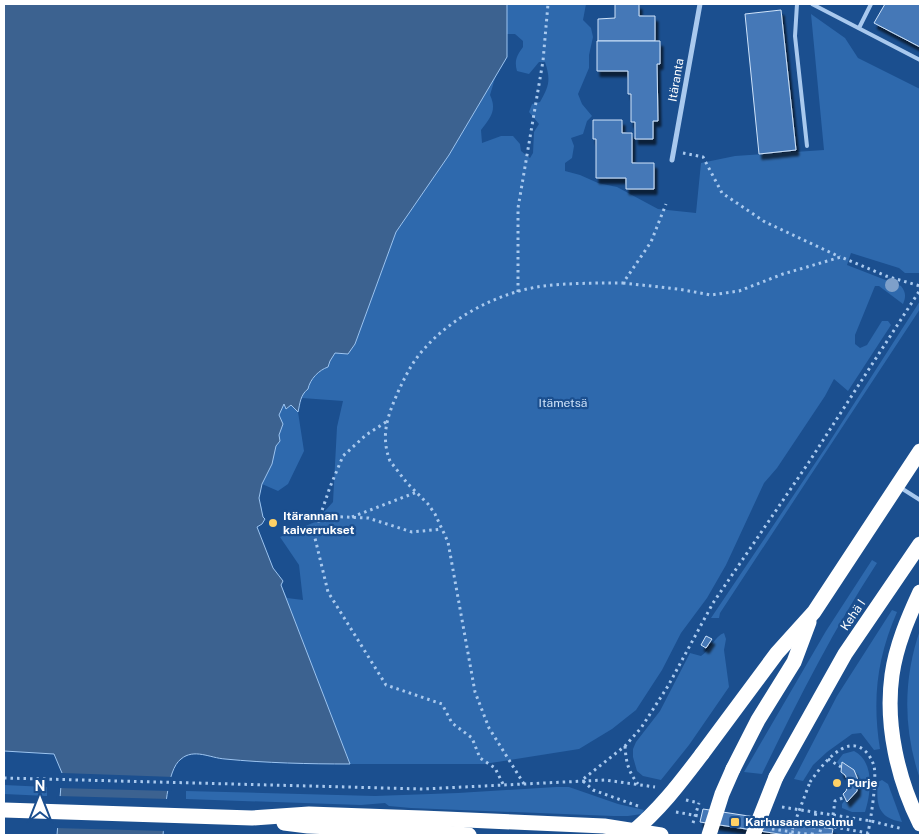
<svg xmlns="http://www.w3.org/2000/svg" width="924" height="839" viewBox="0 0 924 839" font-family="'Public Sans',sans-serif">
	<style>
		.green { fill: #2e69ad }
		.water { fill: #3c6290; stroke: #9cc4f0 }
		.pier { fill: #1b4f8f }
		.building { fill: #4478b7; stroke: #cfe3fa; filter: url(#shadow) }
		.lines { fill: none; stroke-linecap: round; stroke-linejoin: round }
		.path { stroke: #a9c9ee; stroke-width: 3; stroke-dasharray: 2.5 4; stroke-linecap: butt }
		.lane { stroke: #a9c9ee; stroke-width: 4 }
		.street { stroke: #a9c9ee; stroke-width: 5 }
		.highway { stroke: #fff; stroke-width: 15 }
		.path-bridge { stroke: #a9c9ee; stroke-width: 3; stroke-dasharray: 2.5 4; stroke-linecap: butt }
		.highway-bridge { stroke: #fff; stroke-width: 15 }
		.tree { fill: #7ea0ca }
		.poi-dot { fill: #ffd166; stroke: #1b4f8f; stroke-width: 2 }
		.labels { text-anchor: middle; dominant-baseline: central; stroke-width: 4.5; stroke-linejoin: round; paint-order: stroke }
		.street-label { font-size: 12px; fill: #fff; stroke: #1b4f8f }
		.park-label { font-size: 12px; fill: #cfe3fa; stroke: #1b4f8f }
		.poi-label { font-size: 12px; font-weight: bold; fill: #fff; stroke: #1b4f8f; text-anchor: start }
	</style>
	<defs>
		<filter id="shadow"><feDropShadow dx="3" dy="5.5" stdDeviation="1" flood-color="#0009"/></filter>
	</defs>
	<rect width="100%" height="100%" fill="#1b4f8f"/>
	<g class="green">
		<path d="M507,4h79l-3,16 8,8 2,9 -4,18v13l-11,26 4,10 10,12 -5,5 -4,13 -12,4 3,8 -2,12 -7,5v8l15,4 18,8 19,4 41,22 38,4 5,-50 34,-7 89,-6 -13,-136 34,24 13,20 62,31v184h-15l-6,-5 -48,-15 -4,12 54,21c5,6 5,11 2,18l-24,-18h-4l-20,49v9l5,4 7,-3 15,-24h6l3,4 -43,66 -14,-12 -9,17 -48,72 -13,15 -38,82 -19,33 -26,35 -19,37 -26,40 -24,19 -33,20 -95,15h-134l-77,-196 10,13 -2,4 6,13 16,2 -4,-35 -19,-28 35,-15 18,-20 4,-75 6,-26 -41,-3 -3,5 -1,9 6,39 -16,33 -10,7 -16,-7 -3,14 3,11 -47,-1 98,-162 29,8 13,-10 41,-112 53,-77 47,-80 -6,20c7,15 1,22 -9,35l1,13 19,-7h12l7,8 1,7 9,7 3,-5 1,-21 5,-8 -10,-12 3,-8 8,-2c9,-16 11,-22 5,-40h-6l-10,12 -12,-3c-3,-10 0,-16 6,-24v-6l-8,-7h-9z"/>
		<polygon points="920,301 920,309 720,613 719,618 711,618 828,444"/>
		<path d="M872,560l5,3c-44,67 -80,139 -115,211l-18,-2 82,-141z"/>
		<path d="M892,610l5,2c-20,46 -25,87 -17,137l-6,1 -13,-17 -9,1 -25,18 -14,13 -10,16 -9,-2 43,-83z"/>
		<path d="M920,630v149c-17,-50 -17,-100 0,-149z"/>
		<path d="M724,633l2,6 -2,11 5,37 -40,58 -28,35 -18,-4 -6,-5 -4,-14v-8l3,-7 24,-31 30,-58 11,3c9,-6 14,-20 23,-23z"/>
		<path d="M854,751c21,11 17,42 11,61h-13l-10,-4v-4l4,-5 2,2c15,-11 13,-31 -6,-39v3h-3l-2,-3 6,-8z"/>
		<path d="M882,780l6,4 14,38c-25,-4 -26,-19 -24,-40z"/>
		<polygon points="4,785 47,787 47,796 4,794"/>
		<polygon points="556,787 569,787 618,804 644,810 642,814 628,816 613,816 411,808 389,806 385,803 361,805 186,799 186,791 375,796 458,793"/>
	</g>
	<path class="water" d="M4,4h503v53l-58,98 -53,77 -41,112 -7,10 -13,-1 -5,8 -2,6c-9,3 -18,12 -20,22 -8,6 -8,15 -10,23l-7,-7 -5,4 -2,-5 -5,11 4,9 -4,11 1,6 -4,5 -4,18 -10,20 -3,14 4,19 2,2 -3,5 -5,3 16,41 10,13 -2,4 69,179c-41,0 -84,-1 -125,-5 -15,-1 -31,-11 -44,0 -15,11 -16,58 -18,76h-106l5,-62 -8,-19 -50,-3z"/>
	<g class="pier">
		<polygon points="59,773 62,773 174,777 171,791 58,788"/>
		<polygon points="57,796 169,799 166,831 55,828"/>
	</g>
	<g class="building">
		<polygon points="615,4 639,4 639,16 655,16 655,41 598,41 598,19 615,18"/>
		<polygon points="885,4 920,4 920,47 874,23"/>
		<polygon points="781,10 796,150 759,154 745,14"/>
		<polygon points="597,41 660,41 660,64 657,64 658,121 653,121 653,139 635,139 635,122 631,122 631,94 628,94 628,71 597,71"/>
		<polygon points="593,120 622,120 622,133 632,133 632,163 654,163 654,189 626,189 626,178 596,178 596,139 593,139"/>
		<polygon points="706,636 712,639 706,648 701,645"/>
		<polygon points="842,762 854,770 858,780 857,791 847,802 843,794 846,791 849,783 845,775 841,772"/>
		<polygon points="703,809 833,829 832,834 786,835 700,822"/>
	</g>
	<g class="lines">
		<g class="path">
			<polyline points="683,153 703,157 722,193 765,222 840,257"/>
			<polyline points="623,283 678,289 711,295 739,291 783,274 841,257 886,276 920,286"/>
			<polyline points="518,292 518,208 543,61 548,4"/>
			<polyline points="386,422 366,435 343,456 330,487 314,534 328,592 386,685 442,704 452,723 472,738 480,758 495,768 504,786"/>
			<polyline points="321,516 368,518 412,532 442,529"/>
			<polyline points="352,517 417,492"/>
			<path d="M625,746c1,16 3,25 13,38"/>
			<polyline points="828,759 841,767"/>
			<polyline points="4,778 423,789 605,780 655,787"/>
			<path d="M810,782c10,-14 34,-48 54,-32 5,4 8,10 10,16 3,14 -3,52 -6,67l-46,-8 -3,10"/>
			<path d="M524,784l-35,-56 -14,-36 -27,-150 -6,-13 -7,-15 -7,-10 -21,-21 -17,-22c-10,-26 -2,-46 8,-69 7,-15 14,-30 26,-43 29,-33 76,-57 119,-63 26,-3 53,-3 80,-3l28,-41 15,-38"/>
			<polyline points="686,800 699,803"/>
			<polyline points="638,806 593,790 582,780 625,746 641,728 668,686 713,603 809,462 920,290"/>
			<polyline points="782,807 871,821 903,829"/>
			<polyline points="676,812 699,816"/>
			<polyline points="833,815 835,801 845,797"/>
			<polyline points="772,829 813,835"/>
			<polyline points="812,835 816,812"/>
		</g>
		<g class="lane">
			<polyline points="797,4 795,36 807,146"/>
			<polyline points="812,4 920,60"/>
			<polyline points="859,28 871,4"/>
			<polyline points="901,488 920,500"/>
		</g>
		<polyline class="street" points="672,160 700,4"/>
		<g class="highway">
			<path d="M920,592c-12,26 -24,54 -28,83 -7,50 6,105 28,149"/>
			<polyline points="702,754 777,653 814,612 920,451"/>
			<polyline points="733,769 758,720 794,662 809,622"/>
			<polyline points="776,777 845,654 920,544"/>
			<polyline points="4,810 252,818 309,814 422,818 604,826 661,835"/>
			<polyline points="284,823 308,826 406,830 469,835"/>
		</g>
		<g class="path-bridge">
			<polyline points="693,823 699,803"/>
			<polyline points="790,835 810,782"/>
		</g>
		<g class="highway-bridge">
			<path d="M629,835c29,-23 51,-52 73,-81"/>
			<polyline points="709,835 722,794 733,769"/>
			<polyline points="753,835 776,777"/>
		</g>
	</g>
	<circle class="tree" cx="892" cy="285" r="7"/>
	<g class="poi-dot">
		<circle cx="273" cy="523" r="5"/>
		<circle cx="837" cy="783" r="5"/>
		<rect x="730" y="817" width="10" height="10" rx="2.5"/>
	</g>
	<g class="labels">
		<g class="street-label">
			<text transform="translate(676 80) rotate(-80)">Itäranta</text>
			<text transform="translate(853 615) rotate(-56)">Kehä I</text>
		</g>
		<g class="park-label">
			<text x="563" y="403">Itämetsä</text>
		</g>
		<g class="poi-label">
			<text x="283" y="516">Itärannan<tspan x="283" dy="14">kaiverrukset</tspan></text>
			<text x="847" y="783">Purje</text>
			<text x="745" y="822">Karhusaarensolmu</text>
		</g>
	</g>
	<rect width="924" height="839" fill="none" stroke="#ffffff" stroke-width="10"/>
	<g transform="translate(40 799)" stroke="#1b4f8f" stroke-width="4" paint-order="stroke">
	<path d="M0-4L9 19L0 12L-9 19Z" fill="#ffffff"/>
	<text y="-8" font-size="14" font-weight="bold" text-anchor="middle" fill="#ffffff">N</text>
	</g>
</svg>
